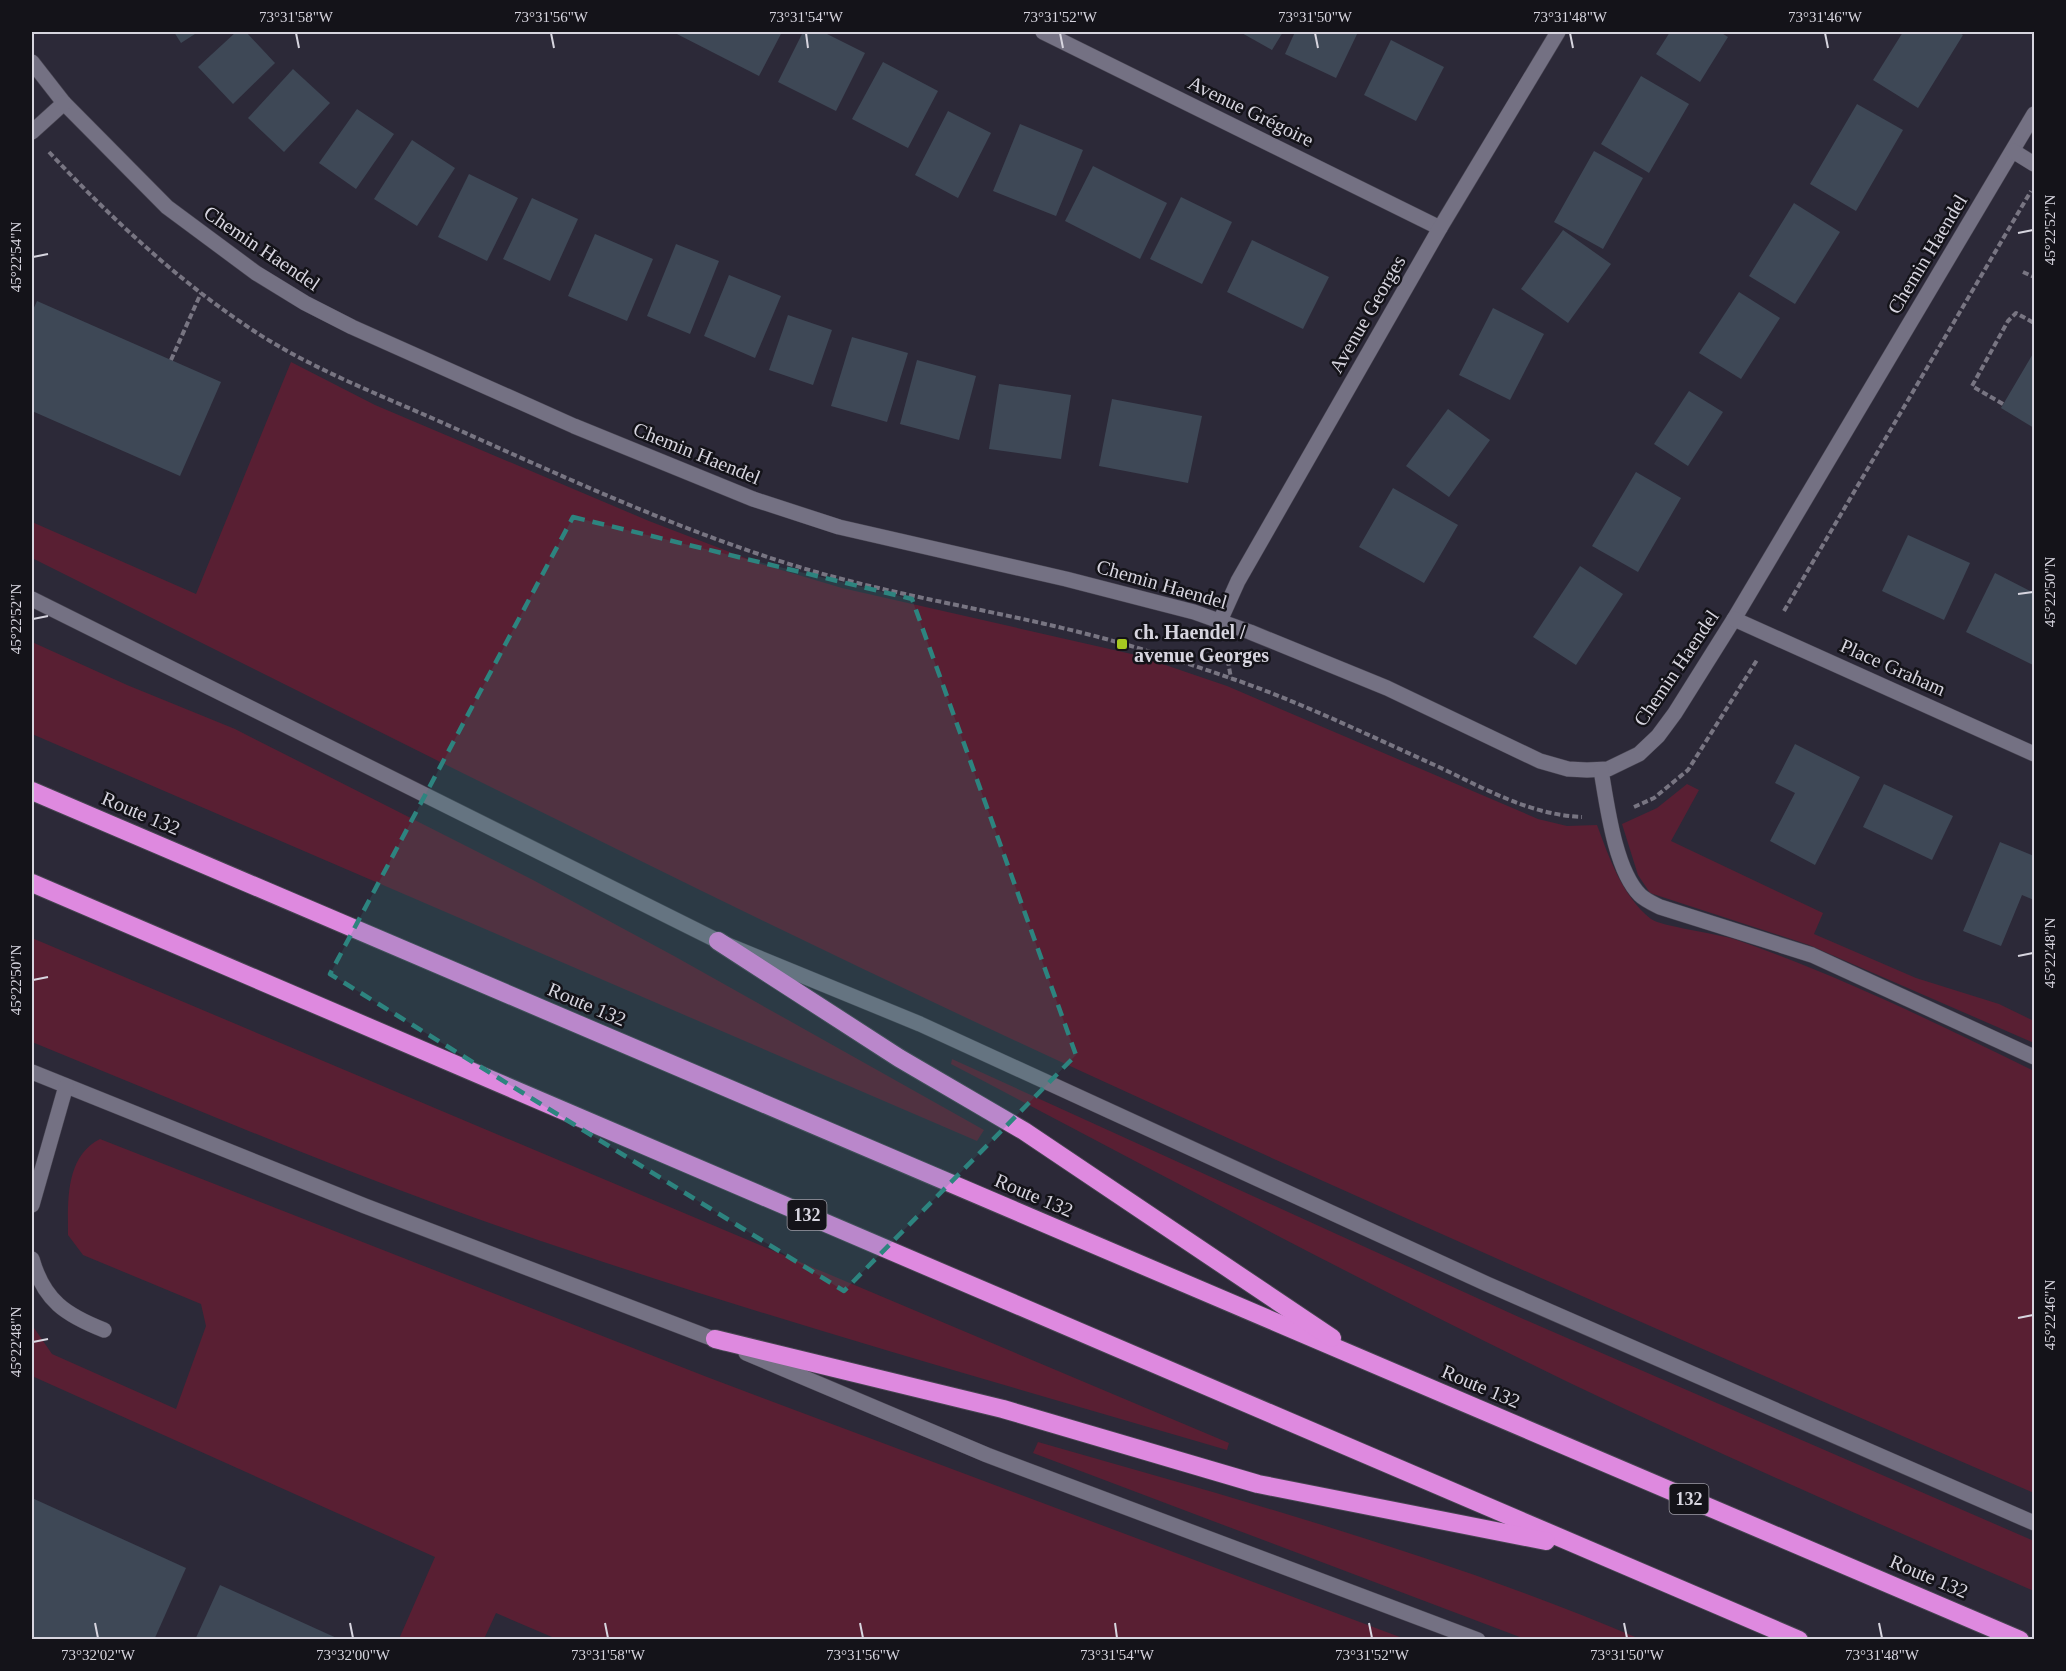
<svg xmlns="http://www.w3.org/2000/svg" width="2066" height="1671" viewBox="0 0 2066 1671" font-family="'Times New Roman',serif">
	<style>
		.green { fill: #591f33 }
		.building { fill: #3e4856 }
		.lines { fill: none; stroke-linecap: round; stroke-linejoin: round }
		.minor-casing { stroke: #474451; stroke-width: 16 }
		.highway-casing { stroke: #474451; stroke-width: 20 }
		.path { stroke: #787582; stroke-width: 4; stroke-dasharray: 6 3; stroke-linecap: butt }
		.minor { stroke: #747183; stroke-width: 15 }
		.highway { stroke: #de89df; stroke-width: 18 }
		.marked { fill: #2d847f; fill-opacity: 0.2; stroke: #2d847f; stroke-width: 4.5; stroke-dasharray: 12 8; stroke-linejoin: round }
		.ticks { fill: none; stroke: #d7d5df; stroke-width: 2 }
		.poi-dot { fill: #a6c820; stroke: #141319; stroke-width: 2 }
		.labels { text-anchor: middle; dominant-baseline: central; stroke-width: 5; stroke-linejoin: round; paint-order: stroke }
		.shield { fill: #141319; stroke: #9c9ba4; stroke-width: 1.5 }
		.shield-label { font-size: 18px; font-weight: bold; fill: #d7d5df }
		.street-label { font-size: 20px; fill: #d7d5df; stroke: #141319 }
		.poi-label { font-size: 20px; font-weight: bold; fill: #d7d5df; stroke: #141319; text-anchor: start }
		.neatline { fill: none; stroke: #d7d5df; stroke-width: 2 }
		.ticks-label { font-size: 15px; text-anchor: middle; fill: #d7d5df }
	</style>
	<rect width="100%" height="100%" fill="#2c2938"/>
	<g class="green">
		<path d="M291,362l84,43 274,116 112,43 81,24 294,67 91,31 311,133 29,7 30,-1c12,32 25,71 54,94 9,7 67,15 83,20 104,36 202,84 300,132v422c-326,-141 -652,-283 -975,-432 -346,-160 -686,-333 -1027,-503v-36l164,72z"/>
		<polygon points="32,642 127,685 235,729 533,880 674,956 984,1130 977,1141 32,734"/>
		<polygon points="1687,784 1699,790 1671,841 1823,913 1814,934 1916,978 1999,1004 2034,1021 2034,1043 1809,945 1650,893 1638,875 1622,824 1657,808"/>
		<path d="M32,938l1197,505 -2,7c-262,-77 -526,-150 -782,-243 -140,-51 -276,-109 -413,-165z"/>
		<path d="M952,1059l569,259 513,223v50c-155,-67 -311,-135 -464,-208 -209,-101 -413,-211 -619,-319z"/>
		<path d="M100,1139l607,238 698,262 -846,1 -63,-27 -12,26h-85l36,-82 -403,-181v-51l20,29 124,55 30,-83 -5,-22 -118,-49 -15,-20c0,-34 -3,-78 32,-96z"/>
		<path d="M1038,1442c203,58 407,114 602,197h-115l-492,-186z"/>
	</g>
	<g class="building">
		<polygon points="174,32 198,32 181,43"/>
		<polygon points="236,32 246,32 275,63 233,104 198,67"/>
		<polygon points="673,32 782,32 759,76"/>
		<polygon points="803,32 823,32 865,53 836,111 778,82"/>
		<polygon points="1240,32 1283,32 1272,50"/>
		<polygon points="1295,32 1358,32 1336,78 1285,54"/>
		<polygon points="1670,32 1720,32 1728,37 1700,82 1656,54"/>
		<polygon points="1903,32 1958,32 1963,35 1918,108 1873,80"/>
		<polygon points="1391,40 1444,67 1416,121 1364,95"/>
		<polygon points="883,62 938,91 908,148 852,119"/>
		<polygon points="293,69 330,103 284,152 248,118"/>
		<polygon points="1641,76 1689,104 1649,173 1601,144"/>
		<polygon points="1857,104 1903,130 1856,211 1810,184"/>
		<polygon points="357,109 394,134 356,189 319,163"/>
		<polygon points="948,111 991,133 958,198 915,175"/>
		<polygon points="1020,124 1083,150 1056,216 993,191"/>
		<polygon points="412,140 455,168 417,226 374,199"/>
		<polygon points="1594,151 1643,178 1603,249 1554,222"/>
		<polygon points="1093,166 1167,203 1140,259 1065,221"/>
		<polygon points="469,174 518,198 487,261 438,237"/>
		<polygon points="1181,197 1232,222 1202,284 1150,259"/>
		<polygon points="532,198 578,219 550,281 503,259"/>
		<polygon points="1794,203 1840,232 1795,304 1749,276"/>
		<polygon points="1563,230 1611,264 1568,323 1521,289"/>
		<polygon points="595,234 653,259 627,321 568,296"/>
		<polygon points="1252,240 1329,277 1303,329 1227,292"/>
		<polygon points="676,244 719,261 690,334 647,316"/>
		<polygon points="729,275 781,296 755,358 704,336"/>
		<polygon points="1739,292 1780,318 1741,379 1699,353"/>
		<polygon points="37,301 221,382 180,476 32,411 32,312"/>
		<polygon points="1493,308 1544,334 1510,400 1459,375"/>
		<polygon points="788,315 832,330 813,385 769,370"/>
		<polygon points="852,337 908,353 887,422 831,406"/>
		<polygon points="2034,352 2034,428 2001,408"/>
		<polygon points="917,360 976,376 959,440 900,424"/>
		<polygon points="999,384 1071,395 1061,459 989,449"/>
		<polygon points="1689,391 1723,412 1688,466 1654,444"/>
		<polygon points="1112,399 1202,416 1188,483 1099,466"/>
		<polygon points="1448,409 1490,440 1449,497 1406,466"/>
		<polygon points="1636,472 1681,498 1638,572 1592,546"/>
		<polygon points="1393,488 1458,525 1424,583 1359,547"/>
		<polygon points="1908,535 1970,563 1944,620 1882,591"/>
		<polygon points="1580,566 1623,594 1576,665 1533,637"/>
		<polygon points="1995,573 2034,593 2033,665 1966,632"/>
		<polygon points="1795,744 1860,777 1815,865 1770,841 1795,793 1775,783"/>
		<polygon points="1884,784 1953,816 1932,860 1863,827"/>
		<polygon points="2000,842 2034,856 2034,900 2022,895 2001,946 1963,931"/>
		<polygon points="32,1498 186,1568 154,1640 32,1640"/>
		<polygon points="220,1585 341,1640 195,1640"/>
	</g>
	<g class="lines">
		<defs>
			<g id="minor">
				<polyline points="1043,32 1440,228"/>
				<polyline points="32,62 64,103 167,207 256,273 305,303 352,327 574,426 753,499 839,527 1066,579 1194,612 1250,632 1387,688 1540,761 1568,769 1587,770 1608,769 1639,754 1658,736 1675,713 1734,619 2034,114"/>
				<polyline points="32,132 64,103"/>
				<polyline points="2013,151 2034,164"/>
				<polyline points="32,599 718,941 920,1024 1487,1284 2034,1523"/>
				<polyline points="1734,619 2034,754"/>
				<polyline points="1220,621 1238,581 1440,228 1558,32"/>
				<path d="M1601,770c6,35 14,100 39,125 5,5 14,9 20,12l152,48 222,102"/>
				<polyline points="32,1072 365,1206 724,1343"/>
				<polyline points="32,1205 66,1086"/>
				<path d="M32,1259c12,42 34,56 72,71"/>
				<polyline points="746,1353 987,1455 1478,1640"/>
			</g>
			<g id="highway">
				<polyline points="32,791 2020,1640"/>
				<polyline points="32,883 1799,1640"/>
				<polyline points="718,941 899,1058 1024,1131 1332,1338"/>
				<polyline points="715,1339 1003,1409 1258,1484 1546,1541"/>
			</g>
		</defs>
		<use href="#minor" class="minor-casing"/>
		<use href="#highway" class="highway-casing"/>
		<g class="path">
			<path d="M49,152c62,66 129,129 205,179 61,40 132,66 198,96 119,53 239,109 364,145 95,27 194,41 290,67 44,12 87,26 130,41 69,24 136,57 203,87 46,22 92,48 143,50"/>
			<polyline points="2023,272 2034,277"/>
			<polyline points="171,360 201,293"/>
			<polyline points="2003,404 1972,386 2008,321 2016,313 2034,323"/>
			<polyline points="1784,611 2031,191"/>
			<polyline points="1226,651 1231,678"/>
			<polyline points="1634,807 1654,798 1688,770 1757,660"/>
		</g>
		<use href="#minor" class="minor"/>
		<use href="#highway" class="highway"/>
	</g>
	<path class="marked" d="M573,517l339,82 164,456 -232,236 -514,-317z"/>
	<path class="ticks" d="M296,33l3,15M551,33l3,15M806,33l2,15M1060,33l3,15M1315,33l3,15M1570,33l3,15M1825,33l3,15M2018,233l15,-3M33,257l15,-3M2018,594l15,-2M33,619l15,-3M2018,956l15,-3M33,980l15,-3M2018,1318l15,-3M33,1342l15,-3M95,1623l3,15M350,1623l3,15M605,1623l3,15M860,1623l3,15M1115,1623l2,15M1369,1623l3,15M1624,1623l3,15M1879,1623l3,15"/>
	<rect class="poi-dot" x="1116" y="638" width="12" height="12" rx="3"/>
	<g class="labels">
		<g class="shield">
			<rect x="787.5" y="1200" width="39" height="30" rx="4.5"/>
			<rect x="1669.5" y="1484" width="39" height="30" rx="4.5"/>
		</g>
		<g class="shield-label">
			<text x="807" y="1215">132</text>
			<text x="1689" y="1499">132</text>
		</g>
		<g class="street-label">
			<text transform="translate(1251 111) rotate(26)">Avenue Grégoire</text>
			<text transform="translate(262 248) rotate(34)">Chemin Haendel</text>
			<text transform="translate(1927 254) rotate(-59)">Chemin Haendel</text>
			<text transform="translate(1367 314) rotate(-60)">Avenue Georges</text>
			<text transform="translate(697 453) rotate(22)">Chemin Haendel</text>
			<text transform="translate(1162 584) rotate(16)">Chemin Haendel</text>
			<text transform="translate(1893 667) rotate(24)">Place Graham</text>
			<text transform="translate(1676 668) rotate(-56)">Chemin Haendel</text>
			<text transform="translate(141 813) rotate(23)">Route 132</text>
			<text transform="translate(587 1004) rotate(23)">Route 132</text>
			<text transform="translate(1034 1195) rotate(23)">Route 132</text>
			<text transform="translate(1481 1386) rotate(23)">Route 132</text>
			<text transform="translate(1929 1576) rotate(23)">Route 132</text>
		</g>
		<g class="poi-label">
			<text x="1134" y="632">ch. Haendel /<tspan x="1134" dy="23">avenue Georges</tspan></text>
		</g>
	</g>
	<rect width="2066" height="1671" fill="none" stroke="#141319" stroke-width="66"/>
	<rect x="33" y="33" width="2000" height="1605" class="neatline"/>
	<g class="ticks-label">
		<text x="296" y="22">73°31'58"W</text>
		<text x="551" y="22">73°31'56"W</text>
		<text x="806" y="22">73°31'54"W</text>
		<text x="1060" y="22">73°31'52"W</text>
		<text x="1315" y="22">73°31'50"W</text>
		<text x="1570" y="22">73°31'48"W</text>
		<text x="1825" y="22">73°31'46"W</text>
		<text transform="translate(2050 230) rotate(-90)" y="5">45°22'52"N</text>
		<text transform="translate(16 257) rotate(-90)" y="5">45°22'54"N</text>
		<text transform="translate(2050 592) rotate(-90)" y="5">45°22'50"N</text>
		<text transform="translate(16 619) rotate(-90)" y="5">45°22'52"N</text>
		<text transform="translate(2050 953) rotate(-90)" y="5">45°22'48"N</text>
		<text transform="translate(16 980) rotate(-90)" y="5">45°22'50"N</text>
		<text transform="translate(2050 1315) rotate(-90)" y="5">45°22'46"N</text>
		<text transform="translate(16 1342) rotate(-90)" y="5">45°22'48"N</text>
		<text x="98" y="1660">73°32'02"W</text>
		<text x="353" y="1660">73°32'00"W</text>
		<text x="608" y="1660">73°31'58"W</text>
		<text x="863" y="1660">73°31'56"W</text>
		<text x="1117" y="1660">73°31'54"W</text>
		<text x="1372" y="1660">73°31'52"W</text>
		<text x="1627" y="1660">73°31'50"W</text>
		<text x="1882" y="1660">73°31'48"W</text>
	</g>
</svg>
